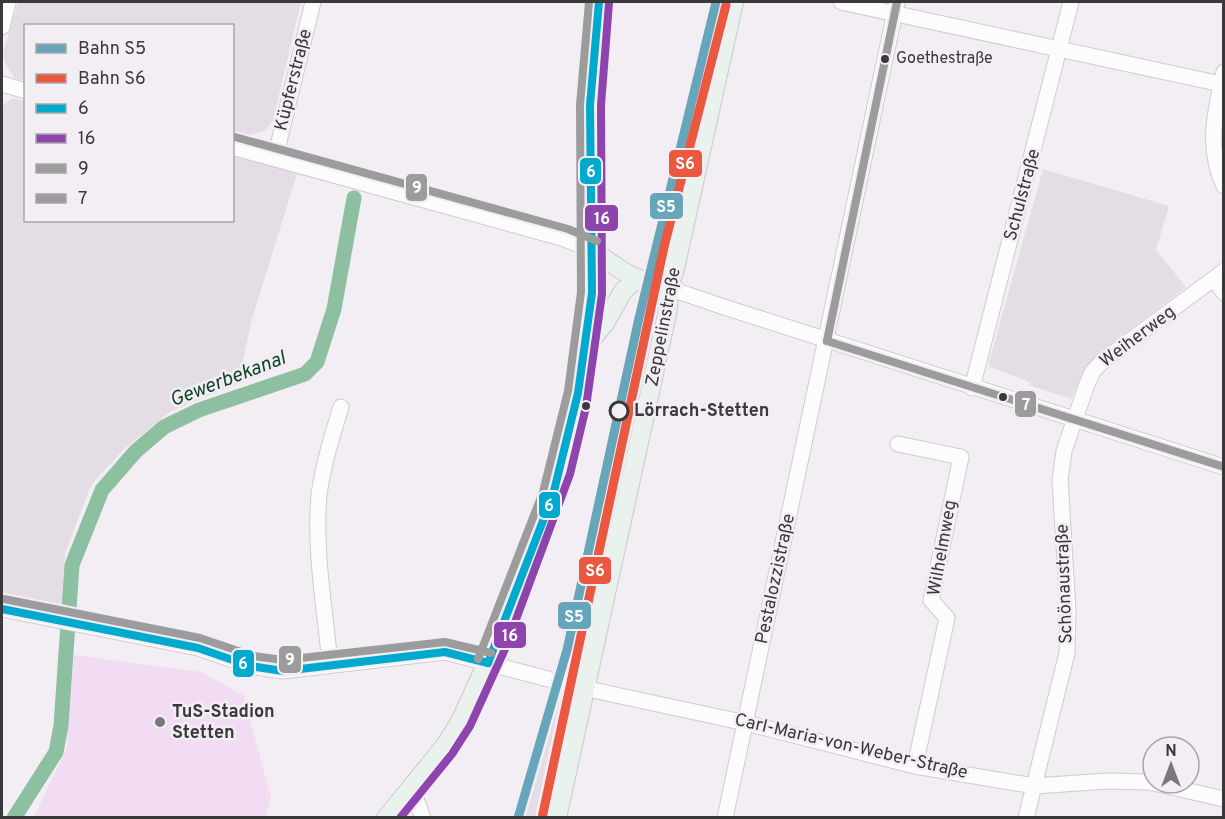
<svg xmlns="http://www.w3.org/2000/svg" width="1225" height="819" viewBox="0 0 1225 819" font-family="Overpass,sans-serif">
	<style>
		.built { fill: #e5dde6 }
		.green { fill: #f1dcf4 }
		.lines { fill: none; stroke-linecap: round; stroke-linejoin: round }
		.canal { stroke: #8dc0a0; stroke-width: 15 }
		.minor-casing { stroke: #cfccd0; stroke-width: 17 }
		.major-casing { stroke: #cbc9cc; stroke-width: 20 }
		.minor { stroke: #fdfcfd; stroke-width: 15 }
		.major { stroke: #eaf2ed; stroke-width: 18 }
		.bus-1-casing { stroke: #f3edf4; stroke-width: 12 }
		.bus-2-casing { stroke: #f3edf4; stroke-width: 12 }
		.bus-3-casing { stroke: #f3edf4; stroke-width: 12 }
		.bus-4-casing { stroke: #f3edf4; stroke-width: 12 }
		.bus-1 { stroke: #00a9ce; stroke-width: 8 }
		.bus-2 { stroke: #8e44ad; stroke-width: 8 }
		.bus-3 { stroke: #9c9c9d; stroke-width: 8 }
		.bus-4 { stroke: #9c9c9d; stroke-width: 8 }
		.rail-1-casing { stroke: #f3edf4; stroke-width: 14 }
		.rail-2-casing { stroke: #f3edf4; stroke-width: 14 }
		.rail-1 { stroke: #66a5ba; stroke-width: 9 }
		.rail-2 { stroke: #e9583f; stroke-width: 9 }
		.bus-dot { fill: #3a383b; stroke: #f3edf4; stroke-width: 2 }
		.stop-dot { fill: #f3edf4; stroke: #3a383b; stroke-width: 3 }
		.poi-dot { fill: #7a787b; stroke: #f3edf4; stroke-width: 2 }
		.labels { text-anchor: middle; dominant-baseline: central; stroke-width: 5; stroke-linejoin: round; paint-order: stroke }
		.bus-label { font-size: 16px; fill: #3a383b; stroke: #f3edf4; text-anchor: start }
		.street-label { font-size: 18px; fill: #3a383b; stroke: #f3edf4 }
		.stop-label { font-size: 18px; font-weight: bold; fill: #3a383b; stroke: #f3edf4; text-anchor: start }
		.poi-label { font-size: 18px; font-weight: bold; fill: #3a383b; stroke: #f3edf4; text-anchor: start }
		.water-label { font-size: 20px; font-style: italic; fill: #0e4727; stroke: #f3edf4 }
		.line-badge { stroke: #f3edf4; stroke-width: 2 }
		.badge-label { font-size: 16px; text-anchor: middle; font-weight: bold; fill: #fff }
	</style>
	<rect width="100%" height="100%" fill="#f2eef3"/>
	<g class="built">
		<polygon points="18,2 301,2 273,120 265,131 246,136 233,134 232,26 26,26 25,81 15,78 5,63 3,53"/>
		<polygon points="12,98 25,101 26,220 232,220 233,155 297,174 252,319 238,384 171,411 124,449 97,478 90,488 65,553 61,611 2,597 2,107"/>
		<polygon points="1043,169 1169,206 1156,250 1186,287 1105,349 1086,367 1071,399 1029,385 1030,382 990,367 989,362"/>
		<polygon points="551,687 572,709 547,817 514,818 533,760"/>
	</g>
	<polygon class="green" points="74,655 201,672 244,696 271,798 266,817 34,817 67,748"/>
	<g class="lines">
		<polyline class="canal" points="14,818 56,752 61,726 72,565 102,490 136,451 164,427 199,410 305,374 317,362 334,309 354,198"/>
		<defs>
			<g id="minor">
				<polyline points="841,2 1221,84"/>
				<polyline points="2,27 8,2"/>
				<path d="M1224,72c-9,39 -18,77 0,114"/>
				<polyline points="2,84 26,91"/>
				<polyline points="232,147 565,239 593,251"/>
				<polyline points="275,158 313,2"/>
				<polyline points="1214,279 1224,293"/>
				<polyline points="669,282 680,292 721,306 1224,467"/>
				<polyline points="972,388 1071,2"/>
				<polyline points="898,444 961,457 931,600 947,618 915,766"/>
				<polyline points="2,609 198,648 250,666 283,671 445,652 548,679"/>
				<path d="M330,664c-5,-55 -16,-113 -11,-169 4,-30 13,-59 22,-88"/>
				<polyline points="588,689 746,723 915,766 1034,786 1108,781 1149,782 1224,799"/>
				<polyline points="412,788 423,818"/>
				<polyline points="725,818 897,2"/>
				<polyline points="1026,818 1067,653 1068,610 1060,480 1064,451 1087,384 1093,371 1104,360 1224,271"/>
			</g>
			<g id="major">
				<path d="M593,251c21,13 50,40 76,31"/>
				<polyline points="585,348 605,323 623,291 638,278"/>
				<polyline points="386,818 444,747 460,722 495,645 560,472 576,406 592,293 590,105 599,2"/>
				<path d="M557,818l110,-504c3,-14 0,-29 7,-41l60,-271"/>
			</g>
		</defs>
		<use href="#minor" class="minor-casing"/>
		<use href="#major" class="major-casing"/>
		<use href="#minor" class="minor"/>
		<use href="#major" class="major"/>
		<defs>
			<g id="bus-1">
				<polyline points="2,609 198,648 250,666 283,671 445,652 488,663"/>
				<polyline points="488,663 553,495 578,393 592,293 590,105 599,2"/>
			</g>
			<polyline id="bus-2" points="400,818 452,754 470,726 505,649 570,474 586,407 602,294 601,105 609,3"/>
			<g id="bus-3">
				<polyline points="235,137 568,229 597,241"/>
				<polyline points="4,599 200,638 253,656 283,660 445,642 491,653"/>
				<polyline points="478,659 543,492 568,391 581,292 580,105 589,2"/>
			</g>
			<g id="bus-4">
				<polyline points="827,341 1224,467"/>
				<polyline points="827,341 897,2"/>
			</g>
		</defs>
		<use href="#bus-1" class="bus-1-casing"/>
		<use href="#bus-2" class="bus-2-casing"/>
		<use href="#bus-3" class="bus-3-casing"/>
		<use href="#bus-4" class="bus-4-casing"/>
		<use href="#bus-1" class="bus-1"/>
		<use href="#bus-2" class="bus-2"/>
		<use href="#bus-3" class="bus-3"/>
		<use href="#bus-4" class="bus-4"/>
		<defs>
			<polyline id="rail-1" points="518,818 567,650 639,318 716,2"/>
			<polyline id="rail-2" points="542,818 664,247 726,5"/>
		</defs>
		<use href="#rail-1" class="rail-1-casing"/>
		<use href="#rail-2" class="rail-2-casing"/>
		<use href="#rail-1" class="rail-1"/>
		<use href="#rail-2" class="rail-2"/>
	</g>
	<g class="bus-dot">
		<circle cx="885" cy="59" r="5"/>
		<circle cx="1003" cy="397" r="5"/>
		<circle cx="586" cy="406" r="5"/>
	</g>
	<circle class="stop-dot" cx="619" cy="411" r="9"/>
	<circle class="poi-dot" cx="160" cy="722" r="6"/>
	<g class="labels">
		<g class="bus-label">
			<text x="896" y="59">Goethestraße</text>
		</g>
		<g class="street-label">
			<text transform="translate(294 80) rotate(-76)">Küpferstraße</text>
			<text transform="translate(1023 195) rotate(-75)">Schulstraße</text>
			<text transform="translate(664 327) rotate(-79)">Zeppelinstraße</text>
			<text transform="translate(1138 337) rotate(-37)">Weiherweg</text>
			<text transform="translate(943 548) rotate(-80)">Wilhelmweg</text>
			<text transform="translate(776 579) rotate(-78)">Pestalozzistraße</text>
			<text transform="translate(1065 584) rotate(-92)">Schönaustraße</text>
			<text transform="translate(851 747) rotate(13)">Carl-Maria-von-Weber-Straße</text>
		</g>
		<g class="stop-label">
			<text x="634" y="411">Lörrach-Stetten</text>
		</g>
		<g class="poi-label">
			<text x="172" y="712">TuS-Stadion<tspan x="172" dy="21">Stetten</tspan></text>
		</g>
		<g class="water-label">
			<text transform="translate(228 380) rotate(-21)">Gewerbekanal</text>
		</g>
	</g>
	<g class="line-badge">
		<rect x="668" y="149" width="35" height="29" rx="6" fill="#e9583f"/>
		<rect x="579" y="157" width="23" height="28" rx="6" fill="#00a9ce"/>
		<rect x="405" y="173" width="23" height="29" rx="6" fill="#9c9c9d"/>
		<rect x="649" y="192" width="35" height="28" rx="6" fill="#66a5ba"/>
		<rect x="584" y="204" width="35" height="28" rx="6" fill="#8e44ad"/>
		<rect x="1014" y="390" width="23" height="28" rx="6" fill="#9c9c9d"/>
		<rect x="538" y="491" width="23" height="28" rx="6" fill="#00a9ce"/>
		<rect x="578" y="556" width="34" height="29" rx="6" fill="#e9583f"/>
		<rect x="557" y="601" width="35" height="29" rx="6" fill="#66a5ba"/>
		<rect x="493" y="621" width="34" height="28" rx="6" fill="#8e44ad"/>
		<rect x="278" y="645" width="24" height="29" rx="6" fill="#9c9c9d"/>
		<rect x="232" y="649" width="23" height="29" rx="6" fill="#00a9ce"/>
	</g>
	<g class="badge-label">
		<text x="685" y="169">S6</text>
		<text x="591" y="177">6</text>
		<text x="417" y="193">9</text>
		<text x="666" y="212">S5</text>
		<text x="602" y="224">16</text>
		<text x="1026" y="410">7</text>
		<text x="549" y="511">6</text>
		<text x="595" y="576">S6</text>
		<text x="574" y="622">S5</text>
		<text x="510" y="641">16</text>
		<text x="290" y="665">9</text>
		<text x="243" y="669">6</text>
	</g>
	<rect width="1225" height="819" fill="none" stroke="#3a383b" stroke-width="6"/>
	<rect x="24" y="24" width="210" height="198" fill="#f3edf4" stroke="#a9a5aa" stroke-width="1.5"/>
	<rect x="36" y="44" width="30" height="9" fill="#66a5ba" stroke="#a9a5aa" stroke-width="1.5"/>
	<text x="78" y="54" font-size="18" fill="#3a383b">Bahn S5</text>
	<rect x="36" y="74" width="30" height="9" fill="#e9583f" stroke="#a9a5aa" stroke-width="1.5"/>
	<text x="78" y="84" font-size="18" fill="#3a383b">Bahn S6</text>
	<rect x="36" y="104" width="30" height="9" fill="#00a9ce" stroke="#a9a5aa" stroke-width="1.5"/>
	<text x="78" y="114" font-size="18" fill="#3a383b">6</text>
	<rect x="36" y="134" width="30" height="9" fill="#8e44ad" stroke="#a9a5aa" stroke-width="1.5"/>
	<text x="78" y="144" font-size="18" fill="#3a383b">16</text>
	<rect x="36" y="164" width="30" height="9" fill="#9c9c9d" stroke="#a9a5aa" stroke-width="1.5"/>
	<text x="78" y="174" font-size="18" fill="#3a383b">9</text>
	<rect x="36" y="194" width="30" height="9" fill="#9c9c9d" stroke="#a9a5aa" stroke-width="1.5"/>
	<text x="78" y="204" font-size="18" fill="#3a383b">7</text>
	<g transform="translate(1171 765)"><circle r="28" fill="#f3edf4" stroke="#a9a5aa" stroke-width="1.5"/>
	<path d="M0-4.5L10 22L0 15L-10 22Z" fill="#7a787b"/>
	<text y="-9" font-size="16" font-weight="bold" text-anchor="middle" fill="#3a383b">N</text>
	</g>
</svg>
